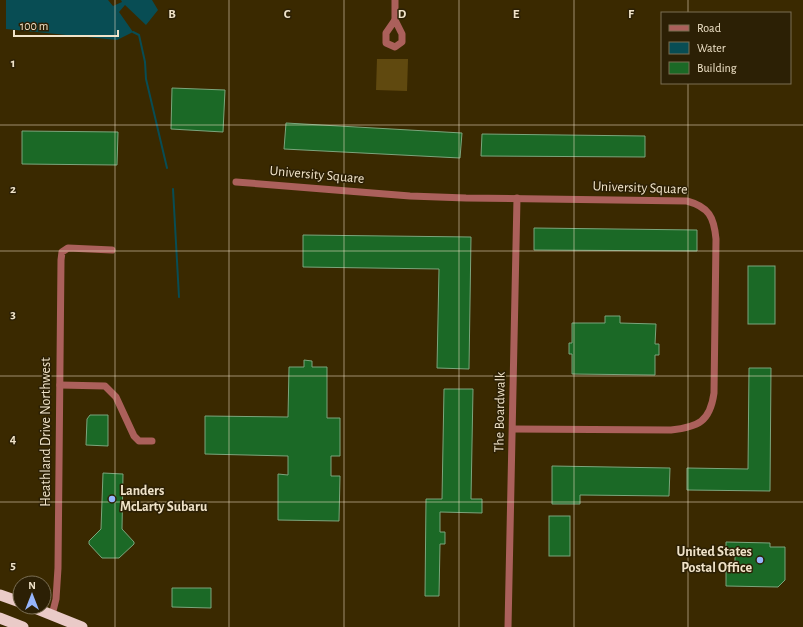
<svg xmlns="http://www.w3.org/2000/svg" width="803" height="627" viewBox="0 0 803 627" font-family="'Alegreya Sans',sans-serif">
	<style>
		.green { fill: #60490f }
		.water { fill: #084d54 }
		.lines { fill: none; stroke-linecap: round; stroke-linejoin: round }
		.stream { stroke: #084d54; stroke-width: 2 }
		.building { fill: #1b6926; stroke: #7ba57c }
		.minor { stroke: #ab605b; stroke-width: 7 }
		.trunk { stroke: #eacbc8; stroke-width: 11 }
		.grid { fill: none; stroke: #f0e3c9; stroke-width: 1; stroke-opacity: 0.55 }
		.poi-dot { fill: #96b6fd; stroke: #2c2005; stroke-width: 1.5 }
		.labels { text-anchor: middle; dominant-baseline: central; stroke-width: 3; stroke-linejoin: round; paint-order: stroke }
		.street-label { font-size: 14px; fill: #f0e3c9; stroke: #2c2005 }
		.poi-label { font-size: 14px; font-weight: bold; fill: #f0e3c9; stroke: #2c2005; text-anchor: start }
		.grid-label { font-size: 13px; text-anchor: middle; font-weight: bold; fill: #f0e3c9; stroke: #2c2005; stroke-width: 3; stroke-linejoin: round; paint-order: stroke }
	</style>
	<rect width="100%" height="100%" fill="#3a2900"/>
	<polygon class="green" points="377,59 408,59 407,91 376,90"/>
	<polygon class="water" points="6,0 108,0 113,6 122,2 121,0 152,0 158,10 146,25 125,5 119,12 133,32 117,40 6,29"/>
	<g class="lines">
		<g class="stream">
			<polyline points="133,32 139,35 145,62 146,79 167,168"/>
			<polyline points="173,189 179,297"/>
		</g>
	</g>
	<g class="building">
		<polygon points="172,88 225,90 223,132 171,129"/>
		<polygon points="286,123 462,133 460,158 284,149"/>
		<polygon points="22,131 118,132 117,165 22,164"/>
		<polygon points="482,134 645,136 645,157 481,156"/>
		<polygon points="534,228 697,230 697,251 534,250"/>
		<polygon points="303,235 471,237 469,369 437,368 439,269 303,267"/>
		<rect x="748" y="266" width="27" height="58"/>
		<polygon points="605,316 620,316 620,323 656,324 655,344 659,344 659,355 655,355 655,375 572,374 572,354 569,354 569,343 572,343 572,323 605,323"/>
		<polygon points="304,360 312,361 312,367 327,367 327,418 340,418 340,456 331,456 331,476 340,476 339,521 278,520 278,474 288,475 288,456 205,454 205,416 288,417 289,367 304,367"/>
		<polygon points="749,368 771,368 770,491 687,490 687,468 748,469"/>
		<polygon points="444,389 473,389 471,499 482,499 482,513 440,512 440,532 445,532 445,544 440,544 439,596 425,596 426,499 442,499"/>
		<polygon points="90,415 108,415 108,446 86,445 87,419"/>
		<polygon points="552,466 670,468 669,496 580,495 580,504 552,504"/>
		<polygon points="103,473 123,474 122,529 134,542 134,544 119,558 102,558 89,544 89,541 101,529"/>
		<rect x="549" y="516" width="21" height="40"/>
		<polygon points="726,542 770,543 770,547 785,547 785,580 778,587 726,586 726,570 735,570 735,549 726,549"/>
		<polygon points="172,588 211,588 211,608 172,607"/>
	</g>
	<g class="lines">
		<g class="minor">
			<polyline points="395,0 395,20"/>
			<polygon points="395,20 402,34 402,42 395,47 386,43 386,33"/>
			<path d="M236,182l174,14 56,2 221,3c22,6 27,16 29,38l-2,154c-4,29 -16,34 -43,37l-158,-1"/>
			<polyline points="60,385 105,386 116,397 134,436 139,441 152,441"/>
			<polyline points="52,615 56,599 58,568 61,260 62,252 68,248 112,250"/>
			<polyline points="508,627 517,198"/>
		</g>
		<g class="trunk">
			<polyline points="0,595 20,602"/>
			<polyline points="32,607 82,627"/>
			<polyline points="0,618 23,627"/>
		</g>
	</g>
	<path class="grid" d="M115,0v627M229,0v627M344,0v627M459,0v627M574,0v627M688,0v13M688,83v544M0,125h803M0,251h803M0,376h803M0,502h803"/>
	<g class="poi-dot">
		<circle cx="112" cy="499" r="4"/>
		<circle cx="760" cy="560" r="4"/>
	</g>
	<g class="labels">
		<g class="street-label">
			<text transform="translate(317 175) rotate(5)">University Square</text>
			<text transform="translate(640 188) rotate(2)">University Square</text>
			<text transform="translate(500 412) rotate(-89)">The Boardwalk</text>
			<text transform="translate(46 432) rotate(-90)">Heathland Drive Northwest</text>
		</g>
		<g class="poi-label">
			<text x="120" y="491">Landers<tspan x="120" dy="16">McLarty Subaru</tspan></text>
			<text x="752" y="552" text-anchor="end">United States<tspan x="752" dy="16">Postal Office</tspan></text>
		</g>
	</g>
	<g class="grid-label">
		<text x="172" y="18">B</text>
		<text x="287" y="18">C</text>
		<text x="402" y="18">D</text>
		<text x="516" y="18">E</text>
		<text x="631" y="18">F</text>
		<text x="13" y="67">1</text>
		<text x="13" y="193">2</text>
		<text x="13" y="318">3</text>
		<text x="13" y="443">4</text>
		<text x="13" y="569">5</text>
	</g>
	<rect x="661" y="12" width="130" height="72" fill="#2c2005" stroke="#7a6e53"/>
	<rect x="669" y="25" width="20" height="6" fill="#ab605b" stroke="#7a6e53"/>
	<text x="697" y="32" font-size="12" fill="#f0e3c9">Road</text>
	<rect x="669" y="42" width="20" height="12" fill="#084d54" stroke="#7a6e53"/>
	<text x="697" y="52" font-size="12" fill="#f0e3c9">Water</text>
	<rect x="669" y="62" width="20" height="12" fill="#1b6926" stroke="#7a6e53"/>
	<text x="697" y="72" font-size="12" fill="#f0e3c9">Building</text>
	<g transform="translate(32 595)"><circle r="19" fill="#2c2005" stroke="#7a6e53"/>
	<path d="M0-3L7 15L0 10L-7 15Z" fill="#96b6fd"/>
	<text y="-6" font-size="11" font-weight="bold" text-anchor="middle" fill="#f0e3c9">N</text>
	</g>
	<path d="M14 30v6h104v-6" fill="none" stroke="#f0e3c9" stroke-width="2"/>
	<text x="20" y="30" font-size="12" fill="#f0e3c9" stroke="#2c2005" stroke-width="3" paint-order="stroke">100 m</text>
</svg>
